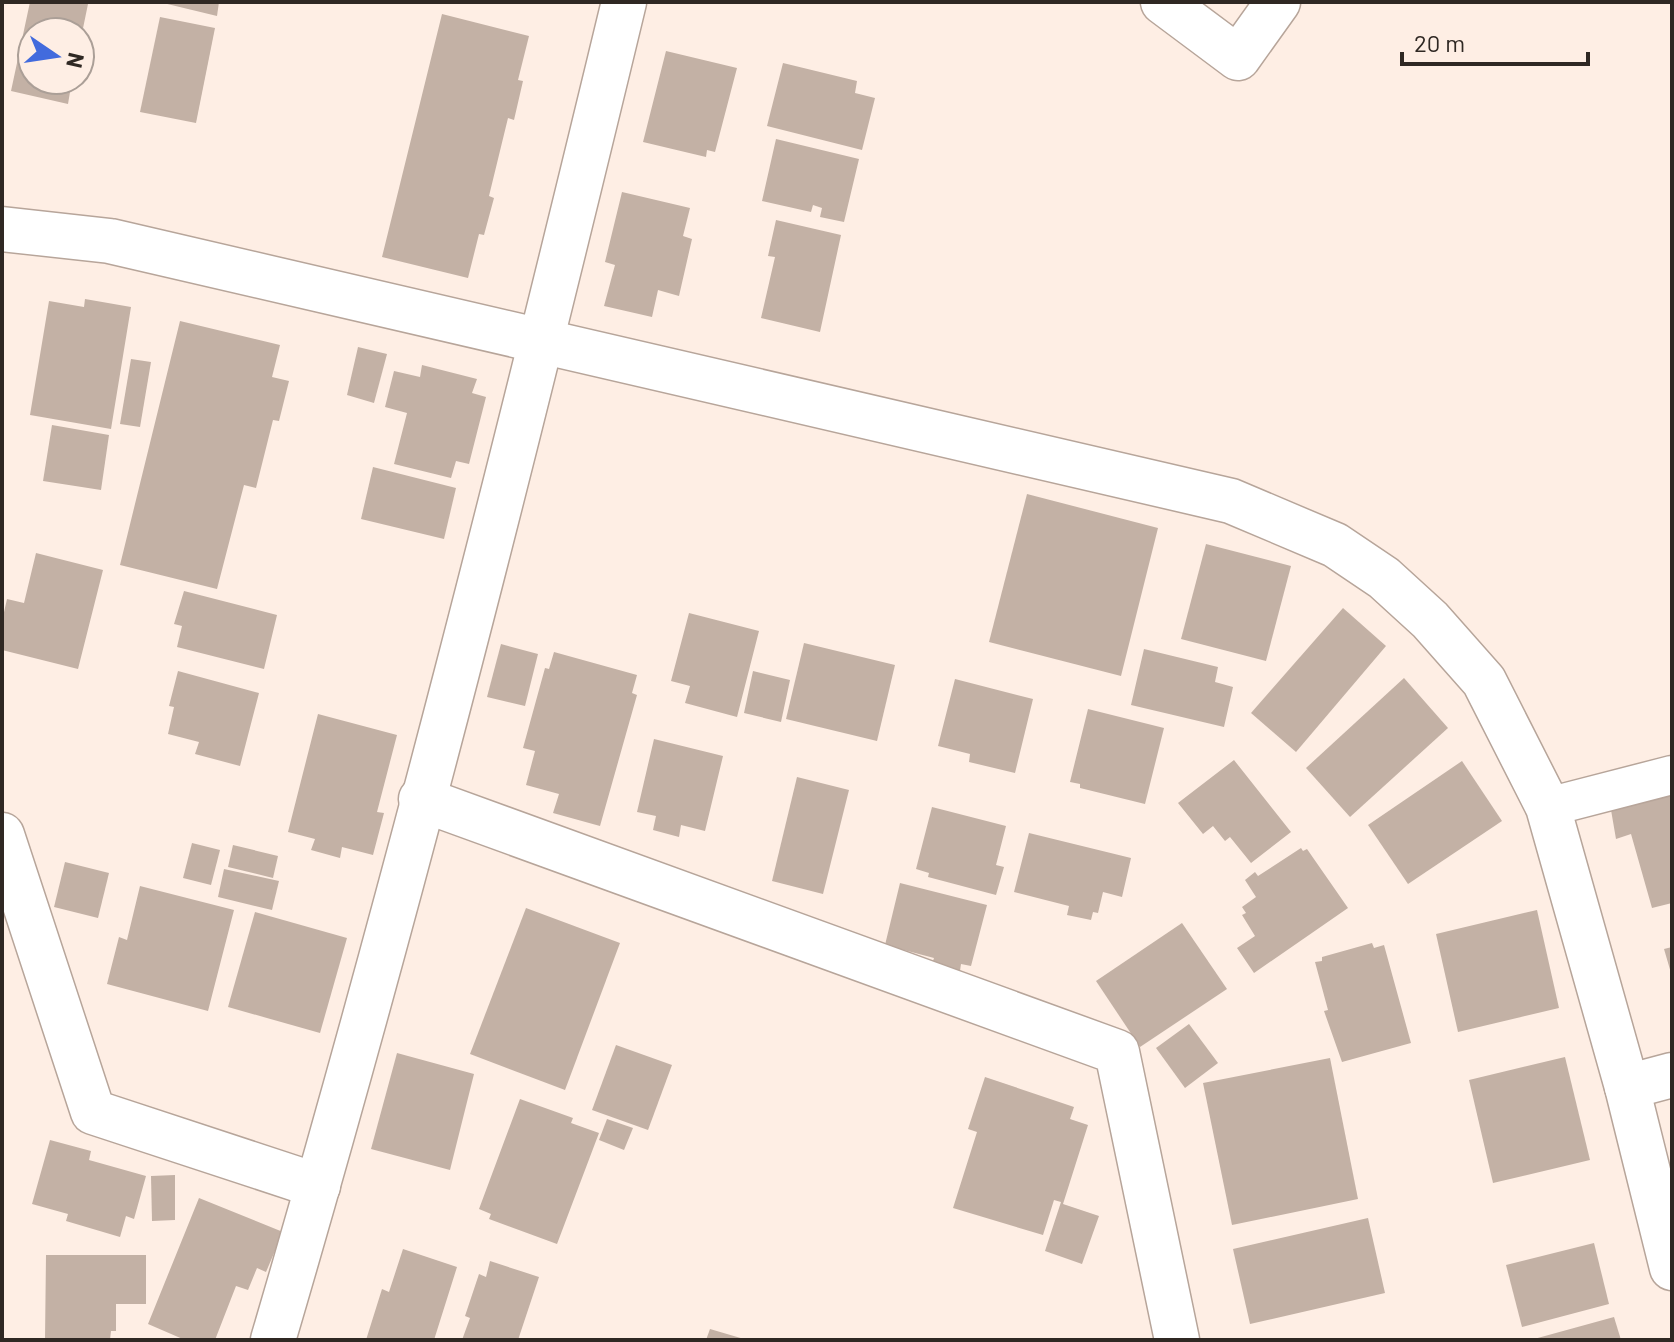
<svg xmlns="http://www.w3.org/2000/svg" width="1674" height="1342" viewBox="0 0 1674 1342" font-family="Barlow,sans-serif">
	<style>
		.building { fill: #c3b1a5 }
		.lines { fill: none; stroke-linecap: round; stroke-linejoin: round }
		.service-casing { stroke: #b7a59a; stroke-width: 41 }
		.minor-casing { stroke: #b7a59a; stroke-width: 47 }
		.service { stroke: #fff; stroke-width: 38 }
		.minor { stroke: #fff; stroke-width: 44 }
	</style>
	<rect width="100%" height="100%" fill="#feeee4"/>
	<g class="building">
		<polygon points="30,2 88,4 81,38 80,32 32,32 32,80 72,80 68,104 11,91"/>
		<polygon points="159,2 219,2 217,16"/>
		<polygon points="442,14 529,36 518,80 523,81 514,120 508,118 489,196 494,198 484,235 479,234 468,278 382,257"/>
		<polygon points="160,17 215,28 196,123 140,112"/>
		<polygon points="666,51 737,68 715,152 707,150 706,157 643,142"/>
		<polygon points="783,63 857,81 855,93 875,98 862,150 767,126"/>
		<polygon points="776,139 859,159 844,222 820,217 822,208 813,205 811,212 762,201"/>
		<polygon points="622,192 690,208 683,236 692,239 679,296 658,290 652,317 604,306 615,265 605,262"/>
		<polygon points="776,220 841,235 820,332 761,318 775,257 768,256"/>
		<polygon points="85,299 131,307 111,429 30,415 49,301 84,307"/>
		<polygon points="180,321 280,345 272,377 289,381 279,421 273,420 256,488 244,485 217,589 120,565"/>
		<polygon points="358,347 387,354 374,403 347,395"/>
		<polygon points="131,359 151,362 140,427 120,424"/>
		<polygon points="422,365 477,379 472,393 486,397 469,464 456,461 451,478 394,464 407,413 385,407 394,371 420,377"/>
		<polygon points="52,425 109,435 101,490 43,481"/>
		<polygon points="373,467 456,488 444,539 361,519"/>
		<polygon points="1027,494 1158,528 1121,676 989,642"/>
		<polygon points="1206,544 1291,566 1266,661 1181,639"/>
		<polygon points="36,553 103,570 78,669 2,650 2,621 7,599 24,603"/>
		<polygon points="184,591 277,615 264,669 177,647 182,626 174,624"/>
		<polygon points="1343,608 1386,646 1296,752 1251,713"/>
		<polygon points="689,613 759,631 737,717 685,703 690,686 671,681"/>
		<polygon points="804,643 895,665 877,741 786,719"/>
		<polygon points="501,644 538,654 525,706 487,697"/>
		<polygon points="1144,649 1218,667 1215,682 1233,687 1224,727 1131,705"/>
		<polygon points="554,652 637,675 632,693 637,695 600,826 553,813 559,794 526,785 535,751 523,748 545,668 549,669"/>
		<polygon points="178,671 259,693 240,766 195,754 199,742 168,734 174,707 169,706"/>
		<polygon points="753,671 790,680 781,722 744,713"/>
		<polygon points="1404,678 1448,728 1350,817 1306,768"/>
		<polygon points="955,679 1033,699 1015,773 969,762 970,754 938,746"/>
		<polygon points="1088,709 1164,728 1145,804 1080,788 1080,784 1070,782"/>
		<polygon points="318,714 397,735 377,812 384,813 373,855 342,847 340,858 311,850 315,839 288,832"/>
		<polygon points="654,739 723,756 705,831 681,825 679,837 653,830 656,816 637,812"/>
		<polygon points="1234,760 1291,832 1251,863 1230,837 1225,841 1213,826 1203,834 1178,803"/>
		<polygon points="1462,761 1502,821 1408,884 1368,825"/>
		<polygon points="797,777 849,790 823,894 772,881"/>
		<polygon points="1672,795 1672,903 1652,908 1631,834 1616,839 1611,810"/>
		<polygon points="932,807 1006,826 996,865 1004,867 996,895 928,877 929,873 916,869"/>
		<polygon points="1029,833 1131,858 1122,897 1103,892 1098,913 1093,912 1091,920 1067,915 1069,906 1014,892"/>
		<polygon points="192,843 220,850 211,885 183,878"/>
		<polygon points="233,845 278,856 273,878 228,867"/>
		<polygon points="1301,848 1303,851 1307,849 1348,908 1254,973 1237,948 1255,936 1242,915 1246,913 1242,907 1256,897 1245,880 1255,872 1258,876"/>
		<polygon points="65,862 109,873 98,918 54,907"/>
		<polygon points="224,869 279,881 272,910 218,897"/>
		<polygon points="900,883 987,905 971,966 961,964 960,971 932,964 934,958 885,945"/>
		<polygon points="140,886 234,910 208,1011 107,984 119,937 127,940"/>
		<polygon points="526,908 620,943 565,1090 470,1054"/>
		<polygon points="1537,910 1559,1008 1458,1032 1436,934"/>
		<polygon points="255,912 347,938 320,1033 228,1007"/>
		<polygon points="1182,923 1227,989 1140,1047 1096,981"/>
		<polygon points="1372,943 1374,948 1384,945 1411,1043 1342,1062 1324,1011 1328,1010 1315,962 1322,961 1322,957"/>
		<polygon points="1672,947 1672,973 1671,973 1664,949"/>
		<polygon points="1189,1024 1218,1063 1185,1088 1156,1048"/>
		<polygon points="616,1045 672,1065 648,1130 592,1110"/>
		<polygon points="397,1053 474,1074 450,1170 371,1149"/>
		<polygon points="1565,1057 1590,1160 1493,1183 1469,1080"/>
		<polygon points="1330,1058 1358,1199 1232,1225 1203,1083"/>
		<polygon points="985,1077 1074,1107 1070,1119 1088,1125 1063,1204 1099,1216 1082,1264 1045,1251 1061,1202 1054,1200 1043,1235 953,1208 977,1132 968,1129"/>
		<polygon points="520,1099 573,1118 571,1123 599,1133 557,1244 489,1219 491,1214 479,1209"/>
		<polygon points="607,1119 633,1128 624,1150 599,1140"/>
		<polygon points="50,1140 91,1151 89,1160 146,1176 134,1219 126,1216 120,1237 66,1221 68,1214 32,1204"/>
		<polygon points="175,1175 175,1220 152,1221 151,1176"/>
		<polygon points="199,1198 283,1232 266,1272 257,1268 248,1290 236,1286 215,1340 185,1340 148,1324"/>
		<polygon points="1368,1218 1385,1293 1250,1324 1233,1249"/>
		<polygon points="1594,1243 1609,1304 1522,1327 1506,1265"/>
		<polygon points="403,1249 457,1267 434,1340 366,1340 382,1289 389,1292"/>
		<polygon points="46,1255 146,1255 146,1304 116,1304 116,1331 111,1331 110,1340 45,1340"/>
		<polygon points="490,1261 539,1277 518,1340 462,1340 470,1318 465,1316 479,1274 486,1277"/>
		<polygon points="1614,1317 1621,1340 1534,1340 1534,1339"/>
		<polygon points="710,1329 744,1339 744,1340 706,1340"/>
	</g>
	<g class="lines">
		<defs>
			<polyline id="service" points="1548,807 1672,775"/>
			<g id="minor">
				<polyline points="1163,2 1238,58 1278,2"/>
				<polyline points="2,229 110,241 1231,501 1335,545 1384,578 1430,620 1484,681 1548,807 1627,1087 1672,1268"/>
				<polyline points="421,799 1117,1052 1177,1340"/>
				<polyline points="2,835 93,1112 318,1186"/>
				<polyline points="1627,1087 1672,1075"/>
				<path d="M273,1340c130,-442 243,-890 351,-1338"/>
			</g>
		</defs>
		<use href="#service" class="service-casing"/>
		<use href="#minor" class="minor-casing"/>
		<use href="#service" class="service"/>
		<use href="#minor" class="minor"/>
	</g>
	<rect width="1674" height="1342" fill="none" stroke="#2f2823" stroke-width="8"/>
	<g transform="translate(56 56) rotate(103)"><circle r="38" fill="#feeee4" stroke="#ab9f97" stroke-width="2"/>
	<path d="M0-6L14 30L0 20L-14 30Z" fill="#426bdd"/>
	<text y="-12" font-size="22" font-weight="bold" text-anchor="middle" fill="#2f2823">N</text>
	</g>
	<path d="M1402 52v12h186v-12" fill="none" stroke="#2f2823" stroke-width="4"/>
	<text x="1414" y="52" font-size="24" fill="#2f2823" stroke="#feeee4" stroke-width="6" paint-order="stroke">20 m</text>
</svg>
